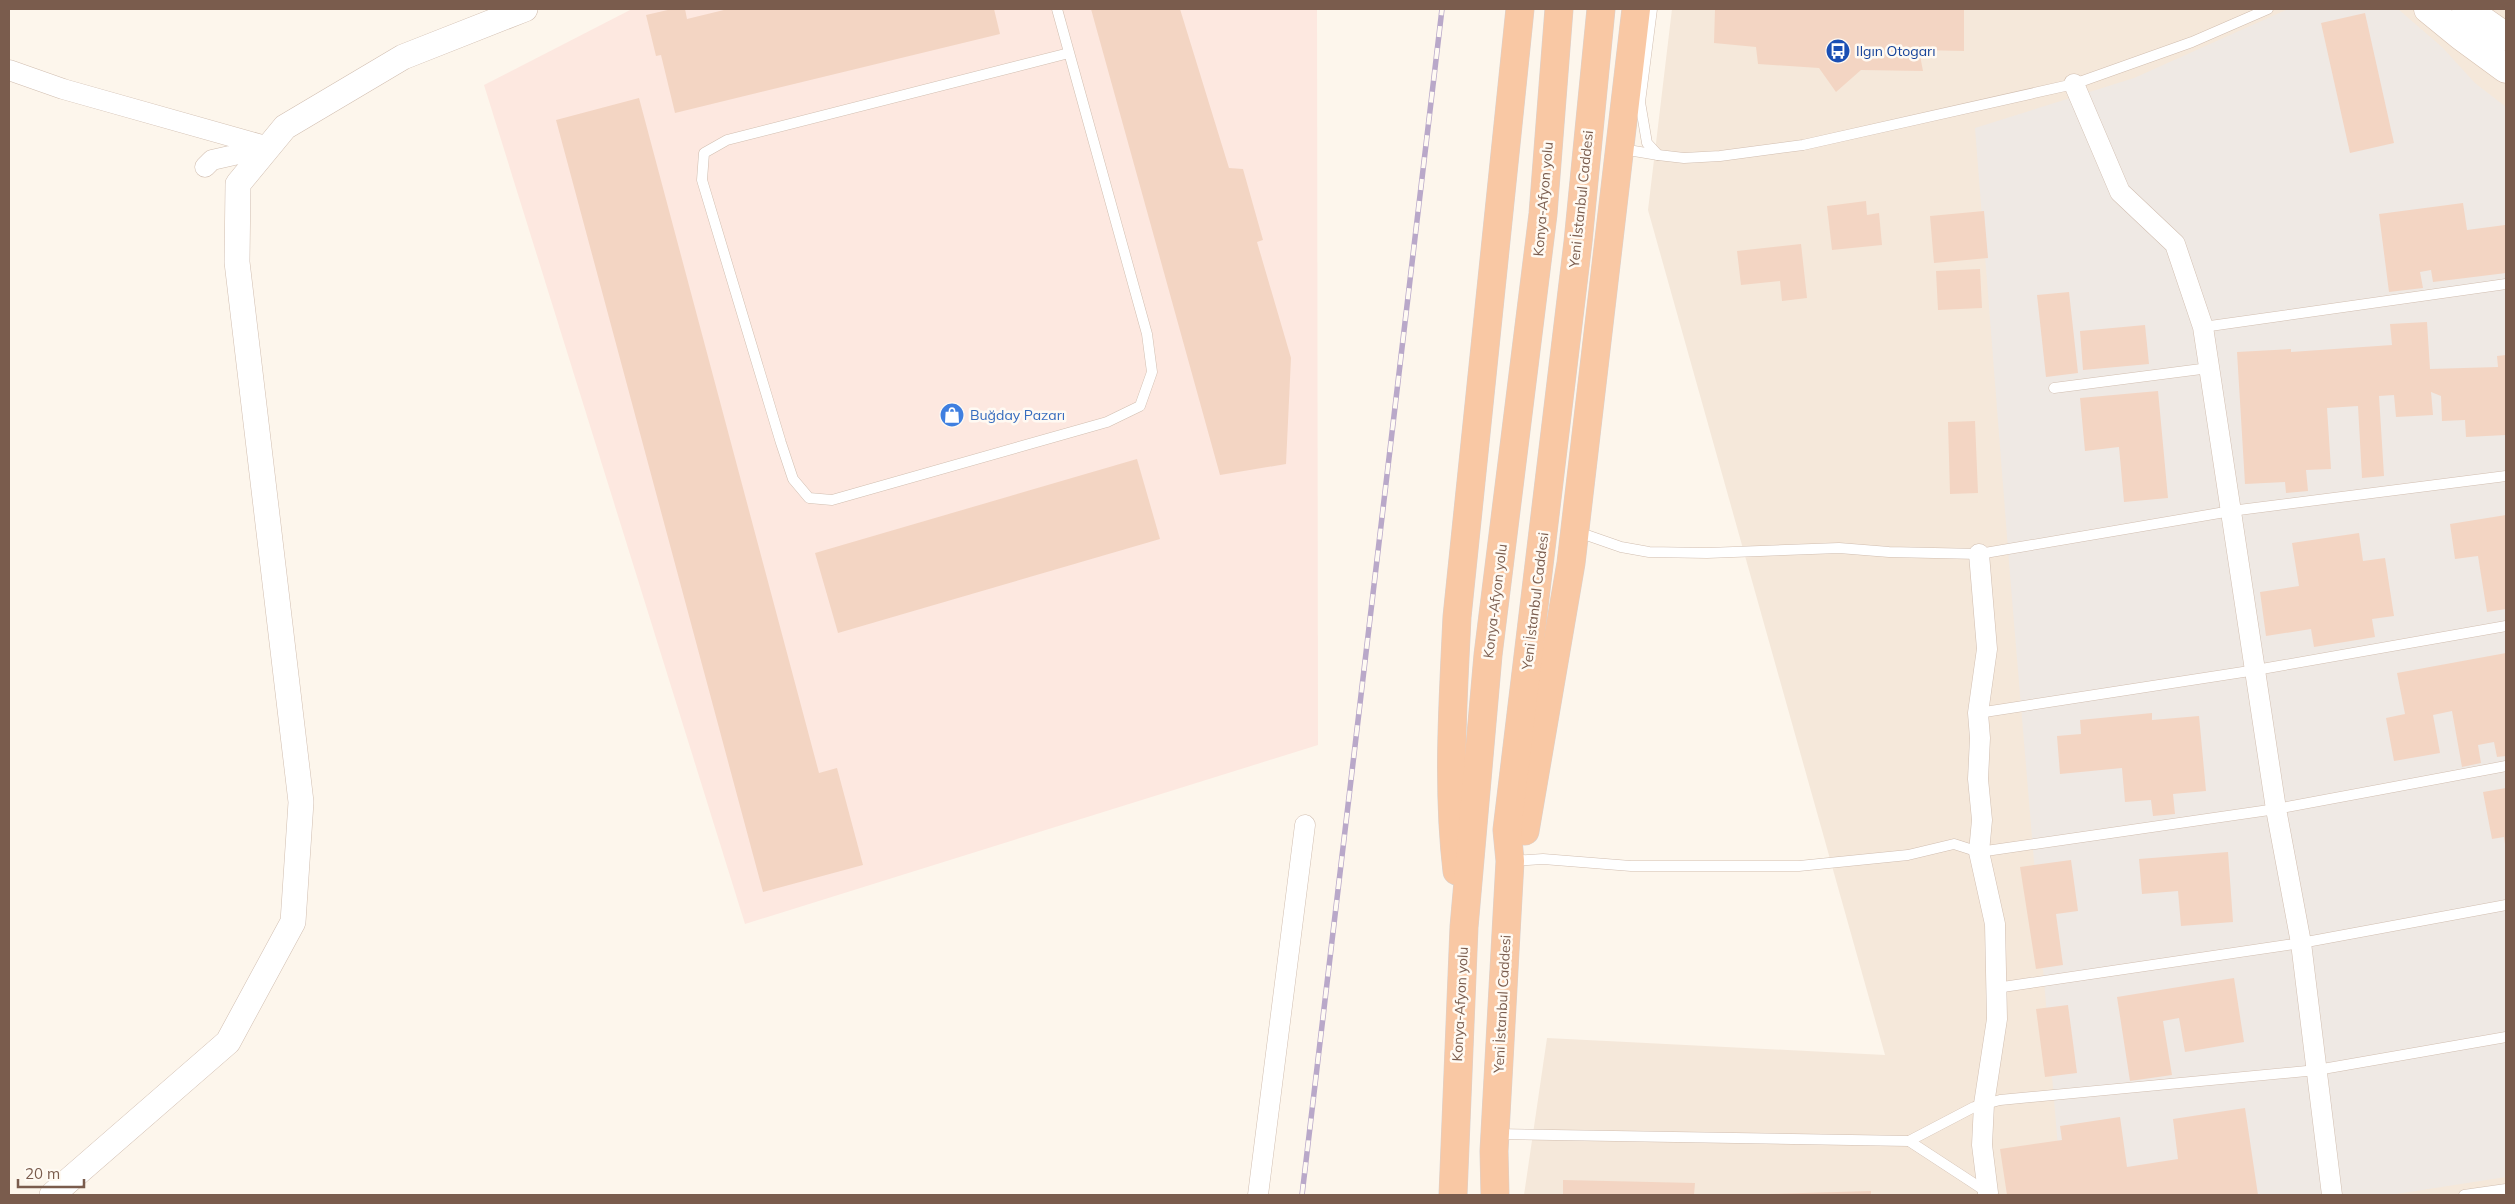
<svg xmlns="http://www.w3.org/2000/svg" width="2515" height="1204" viewBox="0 0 2515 1204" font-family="Mulish,sans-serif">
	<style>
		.residential { fill: #f5e8da }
		.commercial { fill: #fde8e0 }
		.industrial { fill: #efe9e4 }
		.building { fill: #f3d5c3 }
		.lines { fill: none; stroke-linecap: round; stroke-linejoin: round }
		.service-casing { stroke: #d1beb0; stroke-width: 11 }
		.minor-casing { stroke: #d1beb0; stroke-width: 21 }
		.tertiary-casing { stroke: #d1beb0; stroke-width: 26 }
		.secondary-casing { stroke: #d6c0b0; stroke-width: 29 }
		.trunk-casing { stroke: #dad1cd; stroke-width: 29 }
		.service { stroke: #fff; stroke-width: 10 }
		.minor { stroke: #fff; stroke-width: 20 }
		.tertiary { stroke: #fff; stroke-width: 25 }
		.secondary { stroke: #fff; stroke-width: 28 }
		.trunk { stroke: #f9c8a4; stroke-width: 28 }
		.rail-casing { stroke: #b9a8c9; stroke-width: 5.5 }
		.rail { stroke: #fffaf3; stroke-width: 4; stroke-dasharray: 11; stroke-linecap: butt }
		.labels { text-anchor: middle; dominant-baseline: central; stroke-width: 5; stroke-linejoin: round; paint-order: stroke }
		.transit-label { font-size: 14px; fill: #164399; stroke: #fffaf3; text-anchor: start }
		.street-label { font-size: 14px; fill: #7a5c4d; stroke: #fffaf3 }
		.shop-label { font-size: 14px; fill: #366cbe; stroke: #fffaf3; text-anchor: start }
	</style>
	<rect width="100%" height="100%" fill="#fdf6ec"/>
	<polygon class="residential" points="1672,9 2506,9 2506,1195 1524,1195 1547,1038 1885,1055 1648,210"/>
	<polygon class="commercial" points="632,9 1317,9 1318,745 745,924 484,85"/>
	<polygon class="industrial" points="2288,9 2398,9 2442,47 2475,83 2506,107 2506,1177 2390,1195 2062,1195 2011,587 1975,128 2134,78"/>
	<g class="building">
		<polygon points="672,9 685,9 687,19 728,9 994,9 1000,34 675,113 661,55 656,56 646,15"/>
		<polygon points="1091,9 1180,9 1229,168 1243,169 1263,240 1257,242 1291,358 1286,464 1220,475"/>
		<polygon points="1715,9 1964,9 1964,51 1919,50 1923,71 1861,70 1836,92 1819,68 1758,64 1756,47 1714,43"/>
		<polygon points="2365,13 2394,143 2350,153 2321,23"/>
		<polygon points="639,98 819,773 837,768 863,865 763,892 556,120"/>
		<polygon points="1866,201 1867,215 1879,213 1882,245 1832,250 1827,206"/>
		<polygon points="2463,203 2467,230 2505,225 2506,273 2433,282 2431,270 2420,272 2423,288 2389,292 2379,214"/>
		<polygon points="1984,211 1988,258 1934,263 1930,216"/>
		<polygon points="1801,244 1807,298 1782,301 1780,281 1741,285 1737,251"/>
		<polygon points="1980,269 1982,308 1938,310 1936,271"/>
		<polygon points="2069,292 2078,373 2046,377 2037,295"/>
		<polygon points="2427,322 2430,369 2498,367 2497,356 2506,355 2506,435 2466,437 2465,420 2442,421 2441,396 2431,392 2433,415 2396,417 2394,395 2379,396 2384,476 2362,478 2358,406 2327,408 2331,469 2306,470 2308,491 2286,493 2285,482 2245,484 2237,352 2291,349 2291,352 2392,345 2390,324"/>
		<polygon points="2145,325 2149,364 2083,370 2080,331"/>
		<polygon points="2158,391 2168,498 2124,502 2119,447 2085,451 2080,398"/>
		<polygon points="1975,421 1978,493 1950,494 1948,422"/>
		<polygon points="1137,459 1160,539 838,633 815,553"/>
		<polygon points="2506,515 2506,609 2487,612 2478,556 2455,559 2450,524"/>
		<polygon points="2359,533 2363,561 2385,558 2394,616 2372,619 2375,637 2314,647 2311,629 2266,636 2260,592 2299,586 2292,543"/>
		<polygon points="2506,653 2506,756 2497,757 2494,742 2478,745 2481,763 2462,767 2452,711 2433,715 2440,753 2394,761 2386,718 2405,714 2397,673"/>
		<polygon points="2152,713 2152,720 2199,716 2206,791 2173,794 2175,814 2153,816 2151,800 2125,802 2122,768 2060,774 2057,736 2081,734 2080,720"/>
		<polygon points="2506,788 2506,844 2505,844 2504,837 2492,839 2483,792"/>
		<polygon points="2228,852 2233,922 2181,926 2178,891 2142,894 2139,859"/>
		<polygon points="2071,860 2078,911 2056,914 2063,965 2036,969 2020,867"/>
		<polygon points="2234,978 2244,1042 2185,1052 2179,1018 2163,1021 2172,1075 2130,1081 2117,997"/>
		<polygon points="2068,1005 2077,1073 2045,1077 2036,1009"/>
		<polygon points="2245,1108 2258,1195 2007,1195 2000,1149 2062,1140 2060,1126 2120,1117 2127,1167 2178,1159 2173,1119"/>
		<polygon points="1563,1180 1695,1183 1694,1195 1563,1195"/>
		<polygon points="1871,1191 1871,1195 1768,1195 1768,1194"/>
	</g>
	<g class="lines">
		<defs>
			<g id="service">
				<polyline points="1057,9 1147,334 1152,372 1140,406 1107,422 832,500 809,498 793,479 781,443 702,180 704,153 727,140 1069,53"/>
				<polyline points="1652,9 1640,102 1647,143 1658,155 1684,158 1720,156 1803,145 2074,84 2192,42 2268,9"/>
				<polyline points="1622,149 1658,155"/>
				<polyline points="2203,327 2506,284"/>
				<polyline points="2054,388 2209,368"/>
				<polyline points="1575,531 1621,547 1649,552 1707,553 1839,548 1889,552 1979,554 2231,511 2506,476"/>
				<polyline points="1978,713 2256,670 2506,626"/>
				<polyline points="1510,861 1543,859 1631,866 1799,866 1908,855 1954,844 1979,852 2276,809 2506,766"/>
				<polyline points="1996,988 2301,943 2506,905"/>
				<polyline points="1496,1134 1909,1141 1974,1107 2000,1100 2317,1070 2506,1037"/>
				<polyline points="1909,1141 1987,1192"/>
				<polyline points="2464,1195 2506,1189"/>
			</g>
			<g id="minor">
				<polyline points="9,70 63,89 269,147 212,160 205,167"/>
				<polyline points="2074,84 2120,192 2175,244 2203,327 2276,809 2301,943 2332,1195"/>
				<polyline points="1979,554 1987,649 1978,713 1980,738 1978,779 1982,820 1979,852 1995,924 1997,1019 1984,1104 1982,1145 1988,1193"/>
				<polyline points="1258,1195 1305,825"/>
			</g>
			<polyline id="tertiary" points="52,1195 228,1042 293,922 301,802 237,262 238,184 285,127 403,57 525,9"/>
			<g id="secondary">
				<polyline points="2428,9 2461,36 2506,69"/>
				<polyline points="2466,9 2506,37"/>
			</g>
			<g id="trunk">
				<polyline points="1525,831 1571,563 1636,9"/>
				<path d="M1457,871c-10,-84 -4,-169 0,-254l63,-608"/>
				<polyline points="1453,1195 1464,927 1488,655 1543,214 1559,9"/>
				<polyline points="1495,1195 1494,1151 1510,861 1507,830 1578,242 1601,9"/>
			</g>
		</defs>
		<use href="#service" class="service-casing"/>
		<use href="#minor" class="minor-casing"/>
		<use href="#tertiary" class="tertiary-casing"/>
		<use href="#secondary" class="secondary-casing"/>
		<use href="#trunk" class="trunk-casing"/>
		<use href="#service" class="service"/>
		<use href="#minor" class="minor"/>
		<use href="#tertiary" class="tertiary"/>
		<use href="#secondary" class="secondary"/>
		<use href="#trunk" class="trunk"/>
		<defs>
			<polyline id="rail" points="1302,1195 1442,9"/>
		</defs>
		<use href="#rail" class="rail-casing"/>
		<use href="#rail" class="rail"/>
	</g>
	<defs>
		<symbol id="bus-disc" viewBox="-11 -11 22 22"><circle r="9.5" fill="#1a4fb4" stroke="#fffaf3"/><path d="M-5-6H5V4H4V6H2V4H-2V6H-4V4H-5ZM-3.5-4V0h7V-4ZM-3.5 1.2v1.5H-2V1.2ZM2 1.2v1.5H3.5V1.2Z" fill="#fff"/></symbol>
		<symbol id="shop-disc" viewBox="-11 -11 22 22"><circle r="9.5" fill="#3f7fe0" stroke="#fffaf3"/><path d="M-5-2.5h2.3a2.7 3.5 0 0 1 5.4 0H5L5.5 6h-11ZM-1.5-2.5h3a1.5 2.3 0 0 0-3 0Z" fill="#fff"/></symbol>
	</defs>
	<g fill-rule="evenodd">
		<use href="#bus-disc" x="1824" y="37" width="28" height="28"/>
		<use href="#shop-disc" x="938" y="401" width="28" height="28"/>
	</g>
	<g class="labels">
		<g class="transit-label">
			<text x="1856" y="51">Ilgın Otogarı</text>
		</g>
		<g class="street-label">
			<text transform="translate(1543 199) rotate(-85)">Konya-Afyon yolu</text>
			<text transform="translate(1581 199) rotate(-84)">Yeni İstanbul Caddesi</text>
			<text transform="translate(1495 601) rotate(-83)">Konya-Afyon yolu</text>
			<text transform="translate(1535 601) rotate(-83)">Yeni İstanbul Caddesi</text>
			<text transform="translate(1460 1004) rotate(-87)">Konya-Afyon yolu</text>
			<text transform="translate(1502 1004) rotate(-87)">Yeni İstanbul Caddesi</text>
		</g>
		<g class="shop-label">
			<text x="970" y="415">Buğday Pazarı</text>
		</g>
	</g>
	<rect width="2515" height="1204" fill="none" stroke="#7a5c4d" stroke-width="20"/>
	<path d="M18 1179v8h66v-8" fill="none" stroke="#7a5c4d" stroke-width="2.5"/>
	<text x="25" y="1179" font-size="15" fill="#7a5c4d" stroke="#fffaf3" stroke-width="4" paint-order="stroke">20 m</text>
</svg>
